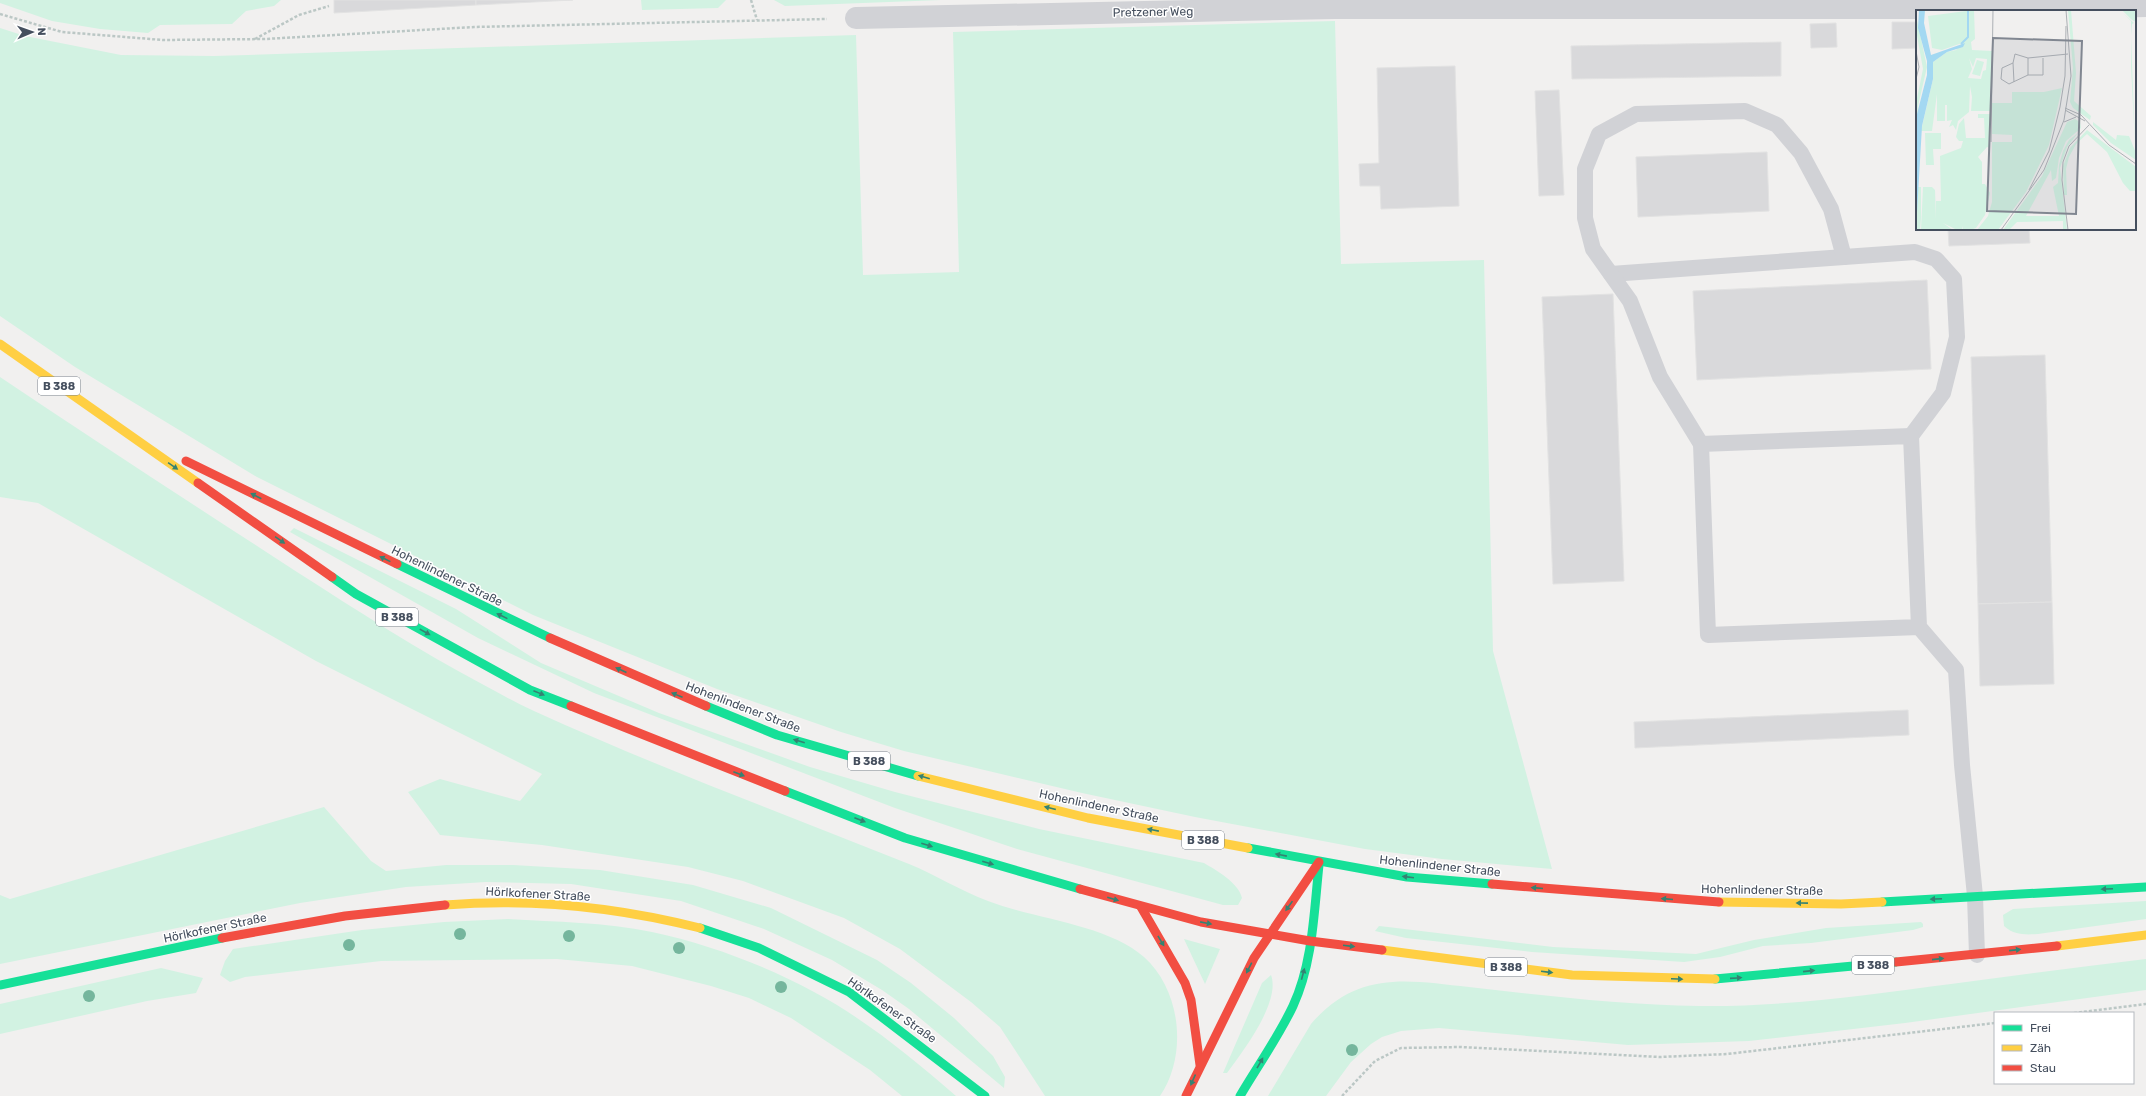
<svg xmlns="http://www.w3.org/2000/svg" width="2146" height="1096" viewBox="0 0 2146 1096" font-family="Rubik,sans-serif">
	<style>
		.green { fill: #d2f2e2 }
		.building { fill: #d9d9db; stroke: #e2e2e2 }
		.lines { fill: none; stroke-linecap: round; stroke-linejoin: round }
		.path { stroke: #bbc7c5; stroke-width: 2.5; stroke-dasharray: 3 2; stroke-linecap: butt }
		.lane { stroke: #d1d2d6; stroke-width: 16 }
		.street { stroke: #d1d2d6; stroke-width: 22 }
		.fast { stroke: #16e098; stroke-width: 9 }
		.slow { stroke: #ffcf43; stroke-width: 9 }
		.jam { stroke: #f24e42; stroke-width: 9 }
		.tree { fill: #75b69d }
		.oneway { fill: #358272 }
		.labels { text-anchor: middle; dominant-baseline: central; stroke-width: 3; stroke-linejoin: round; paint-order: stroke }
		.shield { fill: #fff; stroke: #7d848e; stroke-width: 1 }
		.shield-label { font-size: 11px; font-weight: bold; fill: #454f5e }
		.street-label { font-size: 12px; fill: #454f5e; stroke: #fff }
		.inset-river { fill: none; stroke: #a3d8f2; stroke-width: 2 }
		.inset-road { fill: none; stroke: #acb0b5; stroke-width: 1 }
		.view { fill: #818791; fill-opacity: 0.15; stroke: #818791; stroke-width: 2 }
		.inset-edge { fill: none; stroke: #454f5e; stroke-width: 2 }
	</style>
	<rect width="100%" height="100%" fill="#f1f0ef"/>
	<g class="green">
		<polygon points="0,0 281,0 274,6 246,11 232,24 160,25 148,33 100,29 52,21 0,3"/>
		<polygon points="641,0 726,0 718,8 642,10"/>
		<polygon points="774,0 941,0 785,6"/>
		<polygon points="1335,21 1341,264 1484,260 1493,651 1552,869 1442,859 1365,849 1195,817 1082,793 904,751 841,732 717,689 533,615 257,477 75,367 0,316 0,28 25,36 121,55 214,56 856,35 863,275 959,272 953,32"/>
		<path d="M0,377c98,66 197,130 297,195 61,39 121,78 185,112 17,9 34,19 52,27 123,56 250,103 375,153 27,11 52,27 79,37 46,18 119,23 156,56 37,33 44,98 16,139h-115l-45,-69 -29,-25 -71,-53 -56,-31 -101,-37 -55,-14 -146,-22 -102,-10 -32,-43 32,-13 80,22 22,-27 -226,-113 -278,-158 -38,-6z"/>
		<path d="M294,528l162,81 85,54 118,50 151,54 85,25 144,37 165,34c12,7 35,20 38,35l-4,7h-15l-206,-56 -122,-41 -301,-115 -116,-55 -188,-106z"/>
		<polygon points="324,807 371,861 386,871 446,865 513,865 600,870 693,885 771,908 877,960 911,983 954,1018 993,1056 1005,1077 1004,1088 909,1009 882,990 832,960 764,929 681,901 571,884 486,882 406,887 300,903 0,964 0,895 10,899"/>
		<path d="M2146,901v18l-108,15c-13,1 -24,1 -34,-8l-1,-11 10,-6z"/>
		<path d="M508,919c48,3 97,3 144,13 56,12 112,33 162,60 51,27 98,66 142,104h-54l-32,-26 -79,-52 -42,-20 -38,-12 -79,-20 -75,-7 -176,2 -136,16 -15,5 -10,-7 5,-14 8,-12 129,-19 82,-8z"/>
		<polygon points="1921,922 1923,924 1923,927 1913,930 1811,943 1763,946 1720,957 1684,962 1532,952 1406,938 1375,931 1379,926 1388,927 1553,947 1696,954 1754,940 1826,928"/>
		<polygon points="1184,939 1220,949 1205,984"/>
		<path d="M2146,959v31l-241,33 -156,18 -121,4 -189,-17 -38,3 -19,6 -11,7 -20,18 -25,34h-58l43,-72c46,-54 96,-44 158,-37 76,9 154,18 230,19 86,1 167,-11 252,-22 65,-9 130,-17 195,-25z"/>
		<polygon points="161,968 203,978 196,993 147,1001 0,1034 0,1004"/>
		<path d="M1271,975c10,27 -28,76 -44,98h-4l39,-90z"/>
	</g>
	<g class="building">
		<polygon points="334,0 476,0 476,5 334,13"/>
		<polygon points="476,0 573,0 476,5"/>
		<polygon points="1892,22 1917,22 1917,48 1892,49"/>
		<polygon points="1836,23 1837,47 1811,48 1810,24"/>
		<polygon points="1781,42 1781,76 1572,79 1571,46"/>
		<polygon points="1455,66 1459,206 1381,209 1380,186 1360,186 1359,164 1379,163 1377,68"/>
		<polygon points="1559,90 1564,195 1539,196 1535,91"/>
		<polygon points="1767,152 1769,211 1638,217 1636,157"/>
		<polygon points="1948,229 2029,229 2030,243 1949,246"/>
		<polygon points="1927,280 1931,369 1697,380 1693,291"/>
		<polygon points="1613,294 1624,581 1553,584 1542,297"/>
		<polygon points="2045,355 2052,602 1978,604 1971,357"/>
		<polygon points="2052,602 2054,684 1980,686 1978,604"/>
		<polygon points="1908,710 1909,735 1635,748 1634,722"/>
	</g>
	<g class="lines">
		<g class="path">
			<polyline points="751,0 757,20"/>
			<polyline points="0,14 62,32 163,40 265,39 474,27 827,19"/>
			<polyline points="255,39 299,15 329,6"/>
			<polyline points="2074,1013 2146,1004"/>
			<polyline points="1342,1096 1375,1061 1401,1048 1460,1047 1660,1057 1727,1054 1995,1023"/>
		</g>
		<g class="lane">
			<polyline points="1611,274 1844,257"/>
			<polyline points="1701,444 1660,377 1630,301 1593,249 1585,218 1585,169 1599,134 1636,114 1745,111 1777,125 1801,153 1831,209 1844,257 1915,252 1936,259 1954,279 1957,337 1943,393 1911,436"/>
			<polyline points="1919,627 1708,635 1701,444 1911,436 1919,627 1956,670 1962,765 1975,896 1977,955"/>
		</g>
		<polyline class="street" points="856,18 1335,8 2063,8 2146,6"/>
		<g class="fast">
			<polyline points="397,564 550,638"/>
			<polyline points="332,577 356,594 530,690 571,706"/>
			<polyline points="706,706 777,735 918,776"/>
			<polyline points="785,791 905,838 1080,889"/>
			<polyline points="1248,848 1407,877 1492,884"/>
			<polyline points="1882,902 2146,887"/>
			<polyline points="700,928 759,948 849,992 985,1096"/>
			<polyline points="1715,979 1896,962"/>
			<polyline points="0,985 222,938"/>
			<path d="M1240,1096c17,-29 39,-60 53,-90 20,-43 21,-95 26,-141"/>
		</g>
		<g class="slow">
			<polyline points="0,344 198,483"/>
			<polyline points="918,776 1088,818 1248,848"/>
			<polyline points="1719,902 1841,904 1882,902"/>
			<path d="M445,905c86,-7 172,2 255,23"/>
			<polyline points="2057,946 2146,935"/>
			<polyline points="1382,950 1572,975 1715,979"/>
		</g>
		<g class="jam">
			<polyline points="186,461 397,564"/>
			<polyline points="198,483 332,577"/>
			<polyline points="550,638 706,706"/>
			<polyline points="571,706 785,791"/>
			<polyline points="1492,884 1719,902"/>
			<polyline points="1080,889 1201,922 1310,941 1382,950"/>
			<polyline points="1141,907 1185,983 1191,1000 1200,1065"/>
			<polyline points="222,938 345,916 445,905"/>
			<polyline points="1896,962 2057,946"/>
			<polyline points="1186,1096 1254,958 1319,862"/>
		</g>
	</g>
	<g class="tree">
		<circle cx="460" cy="934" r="6"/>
		<circle cx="569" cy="936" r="6"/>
		<circle cx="349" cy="945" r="6"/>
		<circle cx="679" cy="948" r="6"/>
		<circle cx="781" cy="987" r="6"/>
		<circle cx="89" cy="996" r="6"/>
		<circle cx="1352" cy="1050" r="6"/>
	</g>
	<defs><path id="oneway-solid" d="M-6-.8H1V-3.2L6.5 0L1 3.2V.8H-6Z"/></defs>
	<g class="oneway">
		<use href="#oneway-solid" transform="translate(173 466) rotate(35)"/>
		<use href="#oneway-solid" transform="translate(256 496) rotate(-153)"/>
		<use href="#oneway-solid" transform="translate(280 540) rotate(35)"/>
		<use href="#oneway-solid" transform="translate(385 559) rotate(-154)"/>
		<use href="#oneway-solid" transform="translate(502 616) rotate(-154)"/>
		<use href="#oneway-solid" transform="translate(425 632) rotate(29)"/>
		<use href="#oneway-solid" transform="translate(621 670) rotate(-156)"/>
		<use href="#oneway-solid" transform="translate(539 693) rotate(22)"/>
		<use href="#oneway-solid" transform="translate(677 695) rotate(-158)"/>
		<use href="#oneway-solid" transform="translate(799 741) rotate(-164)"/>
		<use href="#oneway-solid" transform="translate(739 774) rotate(21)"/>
		<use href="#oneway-solid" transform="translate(924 777) rotate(-164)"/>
		<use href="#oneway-solid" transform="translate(1050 808) rotate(-166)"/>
		<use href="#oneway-solid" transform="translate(860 820) rotate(21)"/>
		<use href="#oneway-solid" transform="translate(1153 830) rotate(-169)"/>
		<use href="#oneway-solid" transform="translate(927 845) rotate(18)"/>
		<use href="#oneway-solid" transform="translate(1281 855) rotate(-169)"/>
		<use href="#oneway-solid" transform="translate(988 863) rotate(16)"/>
		<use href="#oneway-solid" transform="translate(1408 877) rotate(-173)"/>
		<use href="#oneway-solid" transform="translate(1537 888) rotate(-175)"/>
		<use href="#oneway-solid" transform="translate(2107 889) rotate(177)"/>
		<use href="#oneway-solid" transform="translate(1113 899) rotate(16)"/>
		<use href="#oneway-solid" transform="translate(1667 899) rotate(-175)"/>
		<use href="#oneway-solid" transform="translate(1936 899) rotate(177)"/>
		<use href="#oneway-solid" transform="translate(1802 903) rotate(-179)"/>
		<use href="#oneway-solid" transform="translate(1289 906) rotate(125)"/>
		<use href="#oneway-solid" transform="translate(1206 923) rotate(11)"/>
		<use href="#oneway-solid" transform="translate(1161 941) rotate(59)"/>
		<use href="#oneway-solid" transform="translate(1349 946) rotate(7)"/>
		<use href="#oneway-solid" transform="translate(2015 950) rotate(-6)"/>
		<use href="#oneway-solid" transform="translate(1938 959) rotate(-6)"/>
		<use href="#oneway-solid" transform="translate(1249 968) rotate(117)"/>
		<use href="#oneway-solid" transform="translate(1809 971) rotate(-6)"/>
		<use href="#oneway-solid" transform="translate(1547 972) rotate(7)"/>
		<use href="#oneway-solid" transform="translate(1303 974) rotate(-75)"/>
		<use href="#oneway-solid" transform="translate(1736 978) rotate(-4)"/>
		<use href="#oneway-solid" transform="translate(1677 979) rotate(2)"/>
		<use href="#oneway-solid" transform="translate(1260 1063) rotate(-60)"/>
		<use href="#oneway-solid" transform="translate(1193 1080) rotate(114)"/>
	</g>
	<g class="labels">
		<g class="shield">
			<rect x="38" y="377" width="42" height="18" rx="3"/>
			<rect x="376" y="608" width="42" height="18" rx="3"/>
			<rect x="848" y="752" width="42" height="18" rx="3"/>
			<rect x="1182" y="831" width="42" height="18" rx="3"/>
			<rect x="1852" y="956" width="42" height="18" rx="3"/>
			<rect x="1485" y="958" width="42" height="18" rx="3"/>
		</g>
		<g class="shield-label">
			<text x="59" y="386">B 388</text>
			<text x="397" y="617">B 388</text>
			<text x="869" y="761">B 388</text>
			<text x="1203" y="840">B 388</text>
			<text x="1873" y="965">B 388</text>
			<text x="1506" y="967">B 388</text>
		</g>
		<g class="street-label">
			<text transform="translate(1153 12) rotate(-1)">Pretzener Weg</text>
			<text transform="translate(447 576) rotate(26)">Hohenlindener Straße</text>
			<text transform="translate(743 707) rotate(21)">Hohenlindener Straße</text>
			<text transform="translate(1099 806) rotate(12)">Hohenlindener Straße</text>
			<text transform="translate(1440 866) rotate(6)">Hohenlindener Straße</text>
			<text transform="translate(1762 890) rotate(1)">Hohenlindener Straße</text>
			<text transform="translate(538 894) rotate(3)">Hörlkofener Straße</text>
			<text transform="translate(215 928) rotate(-12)">Hörlkofener Straße</text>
			<text transform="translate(892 1010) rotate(35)">Hörlkofener Straße</text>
		</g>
	</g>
	<g transform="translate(1916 10)">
		<rect width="220" height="220" fill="#f1f0ef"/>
		<path d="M58,0l1,29 -4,3 1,8 20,1 -2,60h-19l1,-14 -2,-11 -1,26 -11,9 -2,9 -3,-5 -4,2 3,-7 -5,1v-16h3h-5v16h-8v-27l-5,37h-11l12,-52v-17l14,-10 9,-2 6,-7 -20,7 -10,-2 -4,-32zM53,48l4,9 3,-9 11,1 -1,11 -3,1 -2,8 -13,-1 4,-9zM152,0h3l5,63 -2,28 17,15 -1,4 -17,-12 -3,-6 3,-34zM206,0h14v12l-4,-2zM207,3l11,10 -2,1 -1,12 4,108 -4,-77v-46zM1,10l10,47 -9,39 -2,26v-29l7,-34 -7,-39zM61,50l7,2 -4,14 -8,-2zM146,78l-13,57 -23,47 -28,38h-21l11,-14 4,-14v-60h20v-7l-20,-1v-31h20v-11h32zM62,104h12v34l-3,-1 -9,10 4,5v22h3l5,9 -5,22 -9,13 -6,2h-7l-1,-4v4h-5l-14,-7 10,7h-32l2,-43h9l3,3 1,29v-18h5l-1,-45 21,-8 2,-7h-4l-3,-4 3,-13 5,-6 2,20h19l-1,-20h-6zM159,109l5,3 1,6 -15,13 -7,17 -3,20 -4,3 -1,-11 -25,46h33l-6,-29 5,-4 1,-18 4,-14 6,-11 9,-7 -11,14 -7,21 7,62h-4v-9l-46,1 -8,8h-6l39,-54 25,-54zM177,112l23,18 1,-5 12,1 7,17v7l-25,-17 -18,-18zM171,120l49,37v24h-6l-7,-8 -16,-31 -20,-18 -11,10 -7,13 -3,12 1,26h-3l-1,-29 7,-18zM9,123h16v16h-8l1,16h-8zM2,177h3v31l-1,12h-4z" fill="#d2f2e2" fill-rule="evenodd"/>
		<path d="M3,0h6l-1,13 7,32 34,-12 -2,4 -16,5 -14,10v17l-11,47 -6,104 1,-116 10,-39v-14l-9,-33z" fill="#a3d8f2"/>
		<path class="inset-river" d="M45,34l7,-7v-27"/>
		<path class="inset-road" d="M4,0h25M0,41l3,16 -3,12M112,48l-13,-4 -2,9 -11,5 -1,11 8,5 19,-9M127,48v17h-15v-17l40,-4M97,53l1,19M0,82v-13M149,98l16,7 28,30 27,19M149,100l20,11M148,112l12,-5M75,132l2,-132M113,180l20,-39 11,-44 5,-31 1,-50M85,220l43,-60 20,-50 7,-44 -5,-66M152,220l-6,-50 1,-18 6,-16 20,-21"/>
		<path class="view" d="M77,28l89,3 -6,173 -89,-3z"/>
		<rect width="220" height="220" class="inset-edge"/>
	</g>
	<rect x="1994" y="1012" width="140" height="72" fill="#ffffff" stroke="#b5b9bf"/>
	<rect x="2002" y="1025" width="20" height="6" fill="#16e098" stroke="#b5b9bf"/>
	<text x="2030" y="1032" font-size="12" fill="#454f5e">Frei</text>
	<rect x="2002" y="1045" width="20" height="6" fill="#ffcf43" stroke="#b5b9bf"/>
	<text x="2030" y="1052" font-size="12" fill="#454f5e">Zäh</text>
	<rect x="2002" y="1065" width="20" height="6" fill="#f24e42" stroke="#b5b9bf"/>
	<text x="2030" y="1072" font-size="12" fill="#454f5e">Stau</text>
	<g transform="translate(32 32) rotate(88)" stroke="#ffffff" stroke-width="3" paint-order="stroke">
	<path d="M0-3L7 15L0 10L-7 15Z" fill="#454f5e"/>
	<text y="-6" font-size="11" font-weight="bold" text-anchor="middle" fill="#454f5e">N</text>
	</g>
</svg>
